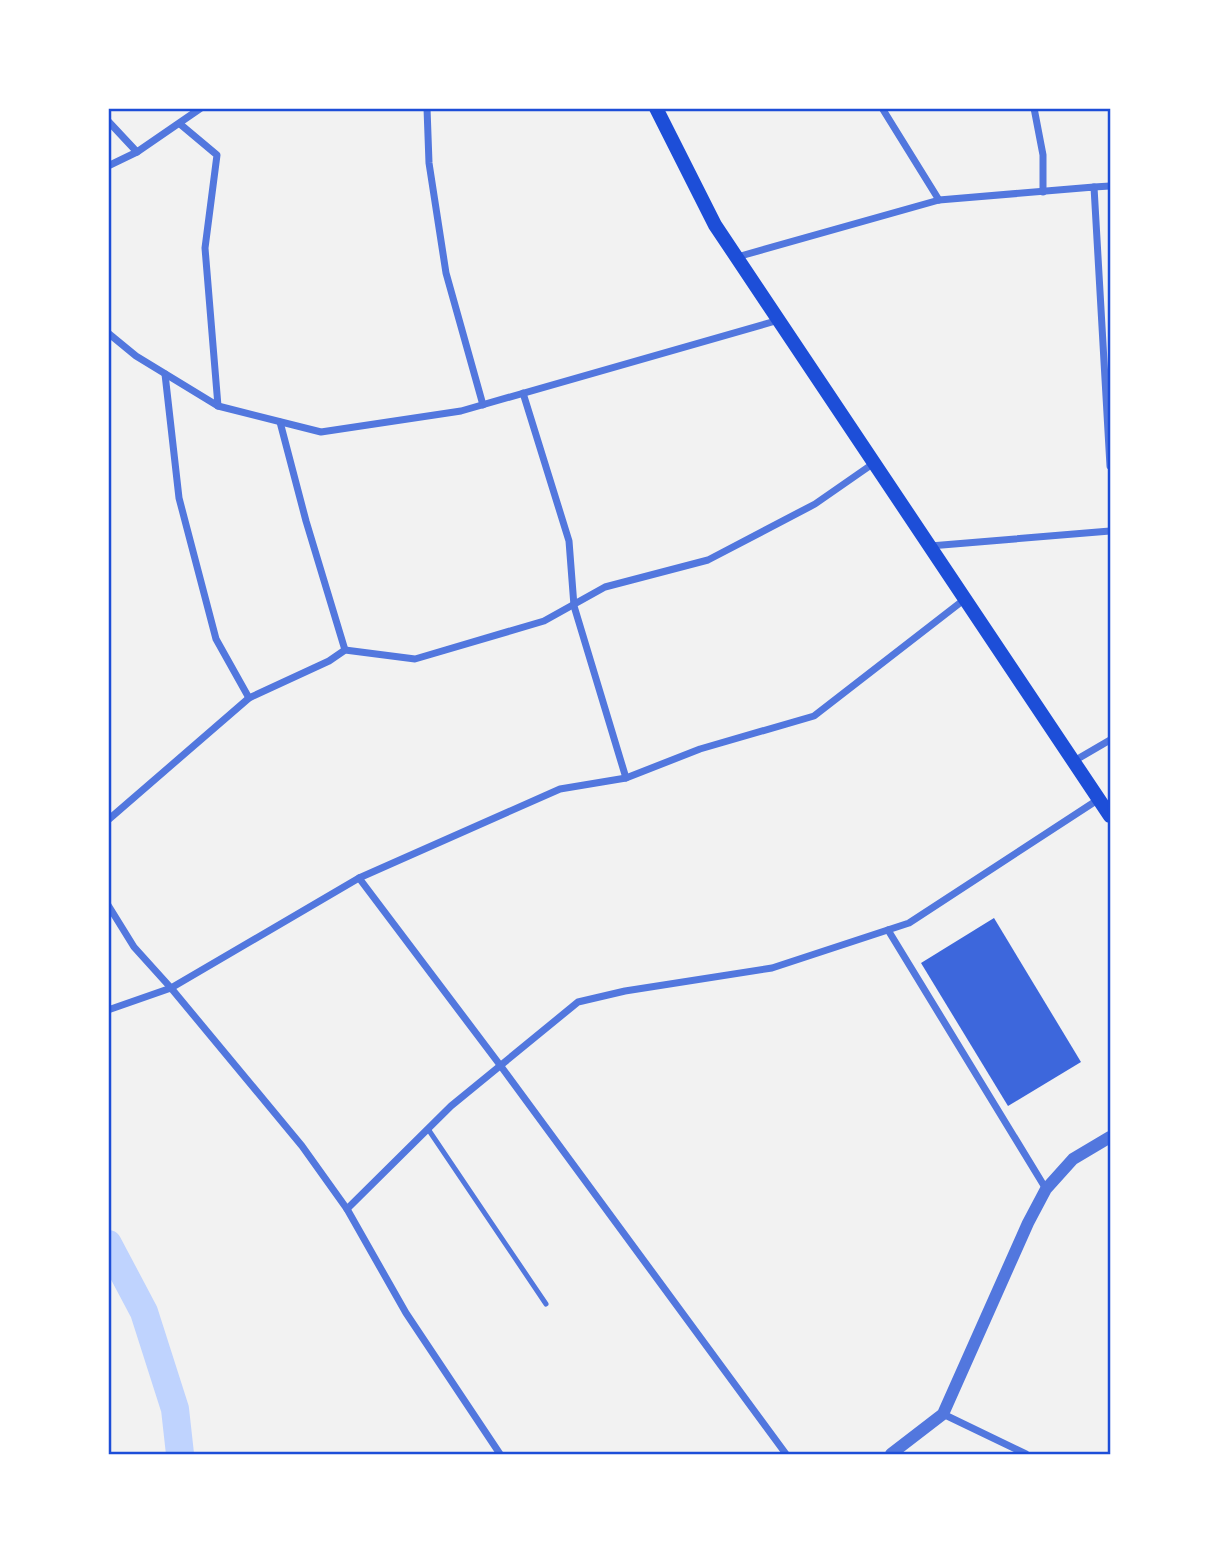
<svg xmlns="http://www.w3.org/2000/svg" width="1219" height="1563" viewBox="0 0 1219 1563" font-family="Manrope,sans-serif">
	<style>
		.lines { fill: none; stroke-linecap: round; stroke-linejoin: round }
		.canal { stroke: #bfd3fe; stroke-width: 28 }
		.building { fill: #3d67dc }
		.service { stroke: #5277de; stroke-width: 5 }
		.minor { stroke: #5277de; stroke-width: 7 }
		.tertiary { stroke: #5277de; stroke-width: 12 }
		.secondary { stroke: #1d4ed8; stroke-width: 14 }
		.neatline { fill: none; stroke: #1d4ed8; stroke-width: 2.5 }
	</style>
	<rect width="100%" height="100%" fill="#f2f2f2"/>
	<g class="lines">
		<polyline class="canal" points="108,1244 144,1312 175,1409 180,1454"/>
	</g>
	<polygon class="building" points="994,918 1081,1062 1008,1106 921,963"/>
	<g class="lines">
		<polyline class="service" points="428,1129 546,1304"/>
		<g class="minor">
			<polyline points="427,108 429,163 446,273 483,405"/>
			<polyline points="882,108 939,200"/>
			<polyline points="1034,108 1043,155 1043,192"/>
			<polyline points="108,121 137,152 201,108"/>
			<polyline points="180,124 217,155 205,248 218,406"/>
			<polyline points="108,166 137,152"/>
			<polyline points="1094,187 1110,186"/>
			<polyline points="737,257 939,200 1094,187 1110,466"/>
			<polyline points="108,333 136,356 218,406 321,432 461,411 779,320"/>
			<polyline points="165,374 179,498 216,639 249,698"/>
			<polyline points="523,393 569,541 574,606 626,778"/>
			<polyline points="280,422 306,521 345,650"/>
			<polyline points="930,546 1110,531"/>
			<polyline points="1074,761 1110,740"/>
			<polyline points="108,820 249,698 329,661 345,650 415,659 544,621 605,587 708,560 815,504 874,463"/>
			<polyline points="359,878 500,1065 786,1454"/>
			<polyline points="108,905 134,947 171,988 302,1146 347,1209 406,1313 500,1454"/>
			<polyline points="888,930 1046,1189"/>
			<polyline points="108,1010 171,988 359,878 560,789 626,778 700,749 814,716 965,599"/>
			<polyline points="347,1209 451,1106 578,1002 625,991 772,968 909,923 1099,799"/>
			<polyline points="943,1414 1026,1454"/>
		</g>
		<polyline class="tertiary" points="891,1454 943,1414 1028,1223 1046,1189 1073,1159 1110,1137"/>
		<polyline class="secondary" points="656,108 715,225 1110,816"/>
	</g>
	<rect width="1219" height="1563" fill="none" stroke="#ffffff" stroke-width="220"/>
	<rect x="110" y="110" width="999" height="1343" class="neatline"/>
</svg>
